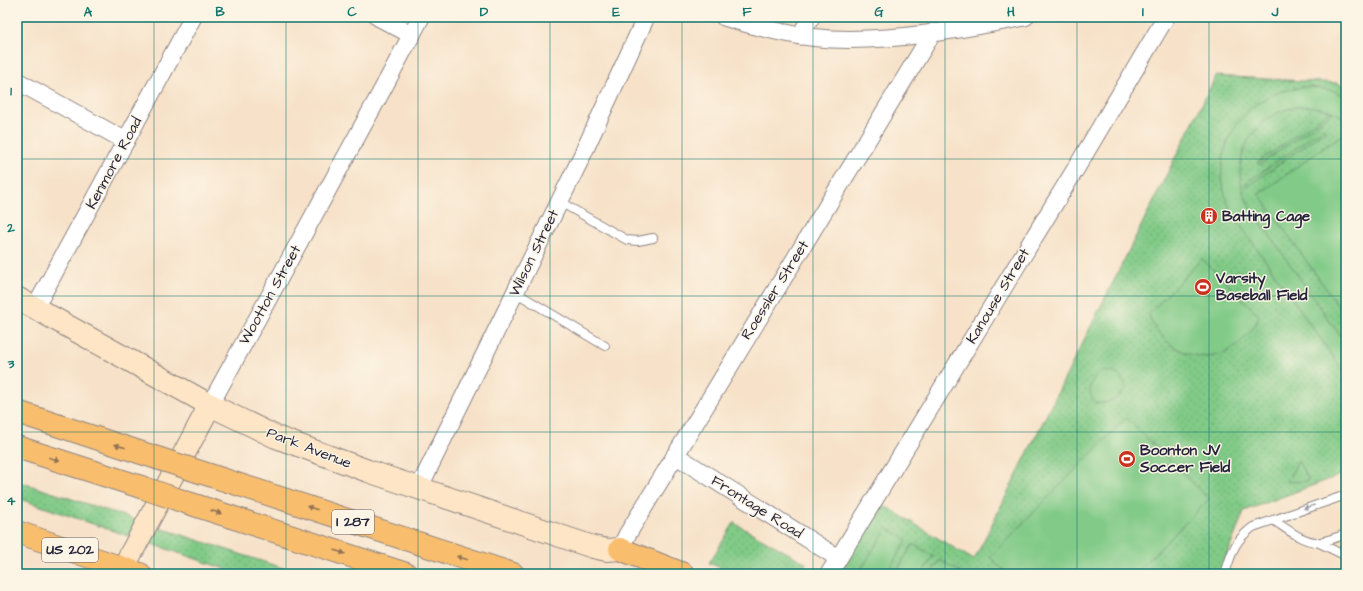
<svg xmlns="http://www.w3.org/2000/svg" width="1363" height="591" viewBox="0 0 1363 591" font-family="'Architects Daughter',sans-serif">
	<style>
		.grass { fill: url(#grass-dots); stroke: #527661 }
		.garden { fill: #81ca87; stroke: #527661 }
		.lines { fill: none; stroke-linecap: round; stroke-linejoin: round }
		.lane-casing { stroke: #8c8282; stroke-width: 10 }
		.street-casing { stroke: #8c8282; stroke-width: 19 }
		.secondary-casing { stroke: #8c8282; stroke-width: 24 }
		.primary-casing { stroke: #8c8282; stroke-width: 24 }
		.highway-casing { stroke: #8c8282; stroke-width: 24 }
		.lane { stroke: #fff; stroke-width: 8 }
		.street { stroke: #fff; stroke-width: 17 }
		.secondary { stroke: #fde5c5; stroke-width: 22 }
		.primary { stroke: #f9be6d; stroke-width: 22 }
		.highway { stroke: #f9be6d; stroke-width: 22 }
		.highway-bridge-casing { stroke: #8c8282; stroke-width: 24; stroke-linecap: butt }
		.highway-bridge { stroke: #f9be6d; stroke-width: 22 }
		.oneway { fill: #8e7054 }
		.oneway2 { fill: #9c9ca7 }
		.grid { fill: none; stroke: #0f766e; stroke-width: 1; stroke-opacity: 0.55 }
		.labels { text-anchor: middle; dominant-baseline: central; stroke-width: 3; stroke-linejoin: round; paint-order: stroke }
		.shield { fill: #fcf5e5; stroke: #63616e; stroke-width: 1 }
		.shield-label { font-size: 14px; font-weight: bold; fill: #22223b }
		.street-label { font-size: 15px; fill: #22223b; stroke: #fcf5e5 }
		.poi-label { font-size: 15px; font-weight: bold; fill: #22223b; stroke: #fcf5e5; text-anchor: start }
		.neatline { fill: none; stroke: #0f766e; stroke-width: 1.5 }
		.grid-label { font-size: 13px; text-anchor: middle; font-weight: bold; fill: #0f766e }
	</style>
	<defs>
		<pattern id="grass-dots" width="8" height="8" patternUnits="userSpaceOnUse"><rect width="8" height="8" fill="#81ca87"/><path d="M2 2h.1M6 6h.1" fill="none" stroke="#6fad75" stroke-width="1.8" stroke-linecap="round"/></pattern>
	</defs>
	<rect width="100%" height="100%" fill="#fcf5e5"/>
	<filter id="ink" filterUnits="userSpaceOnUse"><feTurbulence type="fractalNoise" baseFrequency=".025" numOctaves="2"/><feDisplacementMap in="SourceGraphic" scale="8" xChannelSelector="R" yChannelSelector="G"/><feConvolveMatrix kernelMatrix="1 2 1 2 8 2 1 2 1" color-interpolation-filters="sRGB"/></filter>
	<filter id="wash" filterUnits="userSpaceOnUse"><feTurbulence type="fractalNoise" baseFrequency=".012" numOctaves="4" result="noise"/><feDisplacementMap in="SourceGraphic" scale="16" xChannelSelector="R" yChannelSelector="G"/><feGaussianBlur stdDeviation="0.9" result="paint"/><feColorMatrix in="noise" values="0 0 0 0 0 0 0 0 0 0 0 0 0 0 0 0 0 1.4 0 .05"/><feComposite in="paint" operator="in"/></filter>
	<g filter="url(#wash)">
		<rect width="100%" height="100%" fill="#f7e2c9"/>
		<g class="grass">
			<polygon points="1216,76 1337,83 1346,87 1346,473 1244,511 1220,574 824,574 870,497 974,560"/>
			<polygon points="17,481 301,574 240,574 17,498"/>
			<polygon points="734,523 806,563 800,574 736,574 709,563"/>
		</g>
		<g class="garden">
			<path d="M1311,87l23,4 12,5v23c-63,-41 -133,26 -95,90l95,135v31l-110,-156c-38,-60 5,-132 75,-132z"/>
			<polygon points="1330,111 1332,113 1259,165 1257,163"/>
			<polygon points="1324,128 1326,130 1247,187 1245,184"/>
			<polygon points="1343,134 1346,138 1346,317 1259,194"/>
			<path d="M1202,259l57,56c-2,9 -8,17 -15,23 -3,4 -7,7 -11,10 -21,15 -47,9 -65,-6 -8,-8 -17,-17 -19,-28z"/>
			<path d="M1101,371c17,1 19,4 26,17 -11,11 -16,16 -32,15 -9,-14 -5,-22 6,-32z"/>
			<polygon points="1126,418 1209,499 1135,574 1008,574 990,557"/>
			<polygon points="1298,461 1309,481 1287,482"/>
			<polygon points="887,528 907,540 886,574 865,574 860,571"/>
			<polygon points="913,544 933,556 922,574 895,574"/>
			<polygon points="940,560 960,572 959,574 931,574"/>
		</g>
	</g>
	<g filter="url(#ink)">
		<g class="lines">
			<defs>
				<g id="lane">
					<polyline points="560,202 627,240 638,241 653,238"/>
					<polyline points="515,292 605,346"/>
					<path d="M1273,520c13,8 31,24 48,22 9,-2 17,-5 25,-8"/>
					<polyline points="1317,542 1346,556"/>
					<path d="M1225,574c7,-22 9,-33 28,-47l93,-32"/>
				</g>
				<g id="street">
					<polyline points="378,17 412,35"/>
					<path d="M724,17c35,11 70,20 107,22 63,3 132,-10 194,-22"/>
					<polyline points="800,36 811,17"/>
					<polyline points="17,81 126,141"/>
					<polyline points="35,308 193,17"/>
					<polyline points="210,405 379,96 421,17"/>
					<polyline points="675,455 838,558"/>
					<polyline points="419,488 580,160 646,17"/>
					<path d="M620,549l7,-14c101,-168 204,-335 306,-503"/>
					<polyline points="829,574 1078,165 1166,17"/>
				</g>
				<g id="secondary">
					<polyline points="17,298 210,405 276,437 368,471 593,547 607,550 620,549"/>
					<polyline points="120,574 210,405"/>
				</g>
				<polyline id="primary" points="17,532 140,574"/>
				<g id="highway">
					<polyline points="17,412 157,458"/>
					<polyline points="17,447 141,487"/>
					<polyline points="194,470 513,574"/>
					<polyline points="179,500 406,574"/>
					<polyline points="620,549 683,574"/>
				</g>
			</defs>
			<use href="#lane" class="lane-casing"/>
			<use href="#street" class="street-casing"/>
			<use href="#secondary" class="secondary-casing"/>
			<use href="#primary" class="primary-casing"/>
			<use href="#highway" class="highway-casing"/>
			<use href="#lane" class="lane"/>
			<use href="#street" class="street"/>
			<use href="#secondary" class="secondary"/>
			<use href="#primary" class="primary"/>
			<use href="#highway" class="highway"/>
			<defs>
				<g id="highway-bridge">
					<polyline points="157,458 194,470"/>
					<polyline points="141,487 179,500"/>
				</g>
			</defs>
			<use href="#highway-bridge" class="highway-bridge-casing"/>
			<use href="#highway-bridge" class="highway-bridge"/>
		</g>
		<defs><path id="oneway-solid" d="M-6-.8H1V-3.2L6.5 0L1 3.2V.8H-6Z"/></defs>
		<g class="oneway">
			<use href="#oneway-solid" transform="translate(120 446) rotate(-162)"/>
			<use href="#oneway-solid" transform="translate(54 459) rotate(18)"/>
			<use href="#oneway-solid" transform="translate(312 508) rotate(-162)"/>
			<use href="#oneway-solid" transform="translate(216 512) rotate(18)"/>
			<use href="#oneway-solid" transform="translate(340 552) rotate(18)"/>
			<use href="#oneway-solid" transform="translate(462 558) rotate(-162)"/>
		</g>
		<use class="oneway2" href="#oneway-solid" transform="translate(1309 507) rotate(161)"/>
	</g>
	<path class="grid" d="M154,17v557M286,17v557M418,17v557M550,17v557M682,17v557M813,17v557M945,17v557M1077,17v557M1209,17v557M17,159h1329M17,296h1329M17,432h1329"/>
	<defs>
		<symbol id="building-disc" viewBox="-11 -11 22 22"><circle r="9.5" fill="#c8321e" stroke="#fcf5e5"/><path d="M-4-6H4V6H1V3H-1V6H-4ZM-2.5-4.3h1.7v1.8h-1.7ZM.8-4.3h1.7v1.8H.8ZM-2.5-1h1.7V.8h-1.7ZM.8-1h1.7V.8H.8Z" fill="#fff"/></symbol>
		<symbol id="stadium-disc" viewBox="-11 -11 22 22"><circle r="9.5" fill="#c8321e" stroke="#fcf5e5"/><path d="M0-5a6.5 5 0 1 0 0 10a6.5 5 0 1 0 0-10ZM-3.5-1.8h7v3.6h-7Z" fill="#fff"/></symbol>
	</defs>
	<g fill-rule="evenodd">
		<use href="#building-disc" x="1199" y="206" width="20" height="20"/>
		<use href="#stadium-disc" x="1193" y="277" width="20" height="20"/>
		<use href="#stadium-disc" x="1117" y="449" width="20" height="20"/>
	</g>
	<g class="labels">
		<g class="shield">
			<rect x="332" y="510" width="42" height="24" rx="3"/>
			<rect x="42" y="538" width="56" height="24" rx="3"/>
		</g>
		<g class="shield-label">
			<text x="353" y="522">I 287</text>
			<text x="70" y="550">US 202</text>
		</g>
		<g class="street-label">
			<text transform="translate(114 163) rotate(-62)">Kenmore Road</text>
			<text transform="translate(534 253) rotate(-64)">Wilson Street</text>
			<text transform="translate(775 290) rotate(-58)">Roessler Street</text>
			<text transform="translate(270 295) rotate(-61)">Wootton Street</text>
			<text transform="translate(998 296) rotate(-59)">Kanouse Street</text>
			<text transform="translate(309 448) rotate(21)">Park Avenue</text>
			<text transform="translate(757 507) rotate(32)">Frontage Road</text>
		</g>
		<g class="poi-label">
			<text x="1222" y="216">Batting Cage</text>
			<text x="1216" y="278">Varsity<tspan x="1216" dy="17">Baseball Field</tspan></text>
			<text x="1140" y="450">Boonton JV<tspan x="1140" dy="17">Soccer Field</tspan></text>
		</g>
	</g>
	<rect width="1363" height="591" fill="none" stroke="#fcf5e5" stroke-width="44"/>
	<rect x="22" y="22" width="1319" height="547" class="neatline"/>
	<g class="grid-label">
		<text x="88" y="16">A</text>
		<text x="220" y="16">B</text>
		<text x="352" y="16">C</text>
		<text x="484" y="16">D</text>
		<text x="616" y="16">E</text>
		<text x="747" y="16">F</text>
		<text x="879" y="16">G</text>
		<text x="1011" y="16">H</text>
		<text x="1143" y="16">I</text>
		<text x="1275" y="16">J</text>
		<text x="11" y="95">1</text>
		<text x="11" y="232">2</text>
		<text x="11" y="368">3</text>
		<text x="11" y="505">4</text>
	</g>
</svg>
